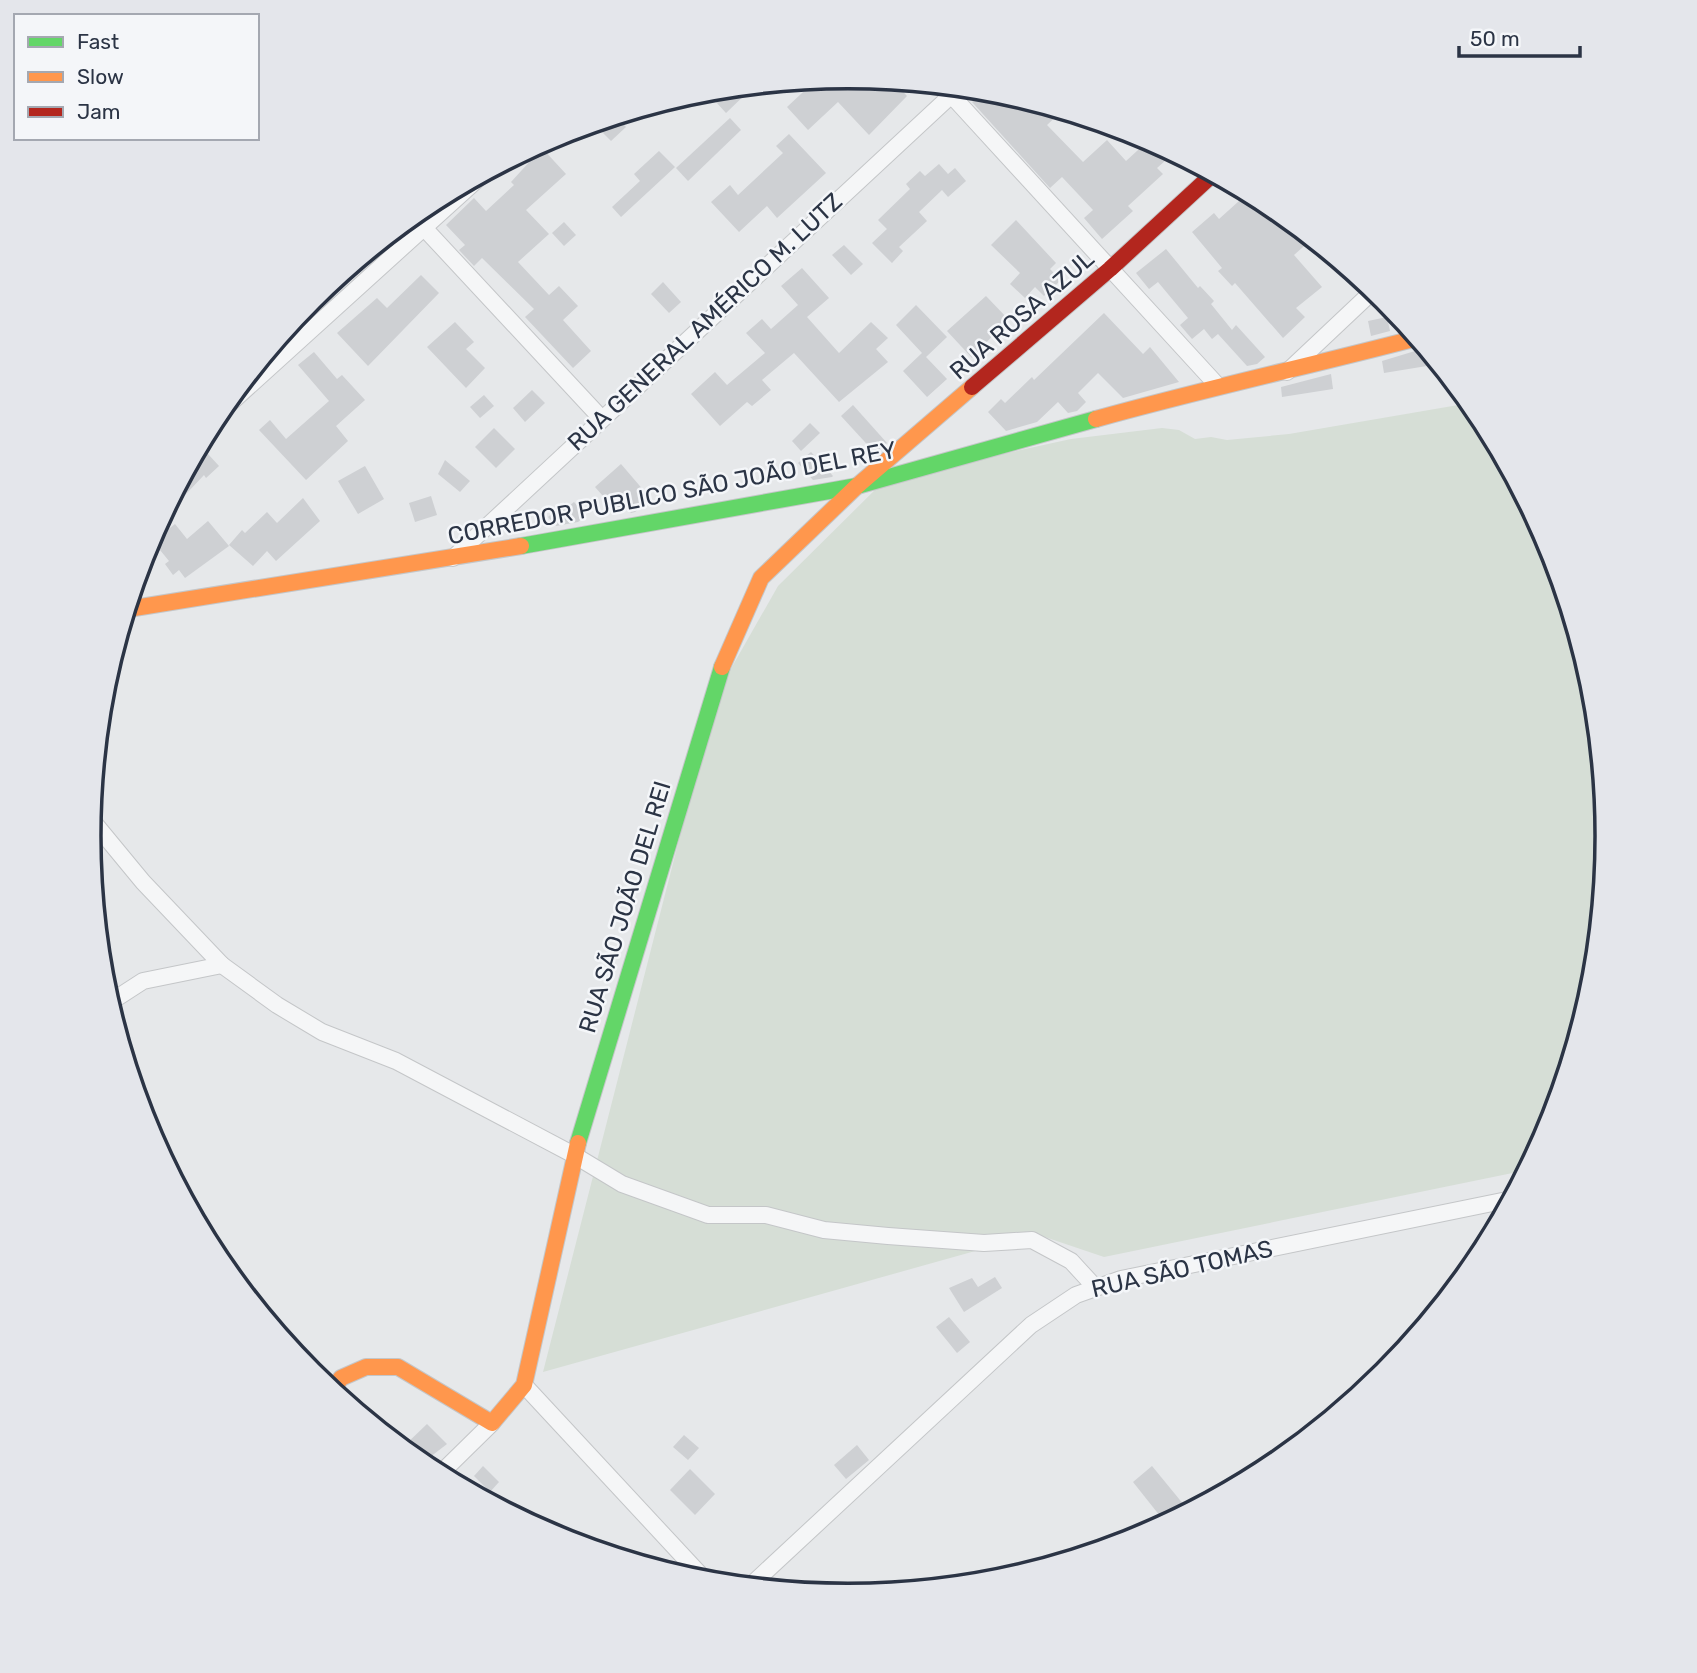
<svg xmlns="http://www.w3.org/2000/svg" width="1697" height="1673" viewBox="0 0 1697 1673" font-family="Rubik,sans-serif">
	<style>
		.green { fill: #d6ded6 }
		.building { fill: #ced0d3 }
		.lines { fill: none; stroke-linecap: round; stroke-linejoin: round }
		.street-casing { stroke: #c4c6c8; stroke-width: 18 }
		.fast-casing { stroke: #c4c6c8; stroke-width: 18 }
		.slow-casing { stroke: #c4c6c8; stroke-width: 18 }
		.jam-casing { stroke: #c4c6c8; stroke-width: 18 }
		.street { stroke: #f5f6f7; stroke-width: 16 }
		.fast { stroke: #63d668; stroke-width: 16 }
		.slow { stroke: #ff974d; stroke-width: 16 }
		.jam { stroke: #b3261e; stroke-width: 16 }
		.labels { text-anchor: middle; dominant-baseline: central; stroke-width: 5; stroke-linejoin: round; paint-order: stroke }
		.street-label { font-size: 24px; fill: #2b3445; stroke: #f4f6f9 }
		.rim { fill: none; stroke: #2b3445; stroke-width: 3.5 }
	</style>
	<rect width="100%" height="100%" fill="#e6e8ea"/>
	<polygon class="green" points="1470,403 1480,415 1550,546 1593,689 1608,837 1593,985 1550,1128 1527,1170 1104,1257 1036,1234 543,1372 716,695 778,586 885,480 1071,439 1162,428 1179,430 1195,439 1211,437 1227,440 1289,434"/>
	<g class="building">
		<polygon points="847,77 853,84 859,78 893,81 907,96 869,135 838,102 808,130 787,107 816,80"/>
		<polygon points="754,86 726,113 706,91 726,89"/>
		<polygon points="984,90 1062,111 1047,125 1083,162 1107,140 1126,161 1149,140 1174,153 1157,168 1163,174 1128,206 1133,211 1102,239 1084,218 1093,210 1062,177 1050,188 972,102"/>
		<polygon points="617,117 626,127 611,141 594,124"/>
		<polygon points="730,118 741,130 688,181 676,168"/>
		<polygon points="789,134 826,173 777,218 767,206 739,232 711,202 730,185 738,195 783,153 776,146"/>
		<polygon points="542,148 566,174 526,210 549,234 518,262 549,295 559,286 578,306 563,320 591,351 573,368 525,317 534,309 482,258 474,266 459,250 465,245 446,225 474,198 486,211 514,185 511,182"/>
		<polygon points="659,151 675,167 621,217 612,207 640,181 634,174"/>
		<polygon points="939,164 948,174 955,168 966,181 948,197 942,190 919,212 927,221 899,247 903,251 892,263 872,243 887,229 878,220 910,189 906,184 920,171 925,176"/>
		<polygon points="1224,180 1271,205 1312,239 1294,255 1322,287 1296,308 1305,317 1283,338 1235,283 1232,286 1218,271 1222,268 1192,232 1214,213 1219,219 1239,201"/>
		<polygon points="1016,220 1056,263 1050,269 1061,280 1044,296 1035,287 1025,298 1010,284 1020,273 991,245"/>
		<polygon points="564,222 576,235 564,246 552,233"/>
		<polygon points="844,245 863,264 851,275 832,255"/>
		<polygon points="1166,249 1198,288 1200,286 1214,301 1211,304 1232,330 1236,325 1265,357 1257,364 1247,366 1218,334 1212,339 1204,329 1192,339 1180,325 1188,318 1158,282 1149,289 1136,273"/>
		<polygon points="802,268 829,298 807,317 839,353 871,322 888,338 876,349 888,362 839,402 794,353 762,380 771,390 752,406 747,402 720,426 691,394 715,372 727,385 765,353 746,333 762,319 771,329 798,305 781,286"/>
		<polygon points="421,275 439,293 368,366 337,333 377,298 387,308"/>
		<polygon points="663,282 681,302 669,313 651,294"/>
		<polygon points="986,296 1008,319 972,358 947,331"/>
		<polygon points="916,305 947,337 926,357 947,379 927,397 903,371 922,353 896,325"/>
		<polygon points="1104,313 1143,354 1150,347 1179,382 1123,398 1098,373 1078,393 1086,402 1077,411 1068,413 1058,402 1037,422 1006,431 988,412 1001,399 1005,403 1032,377 1034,380"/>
		<polygon points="1387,317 1390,331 1371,336 1368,321"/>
		<polygon points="455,322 474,342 466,349 485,368 466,388 427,347"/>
		<polygon points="1425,348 1439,364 1384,373 1382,361"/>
		<polygon points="314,352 337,379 342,375 365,400 336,426 348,441 306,480 259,430 270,420 286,439 329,401 298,365"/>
		<polygon points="1331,374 1333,389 1282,397 1281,387"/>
		<polygon points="532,390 545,403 525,422 513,408"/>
		<polygon points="484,395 494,406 480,418 470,407"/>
		<polygon points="853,405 887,443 875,453 841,416"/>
		<polygon points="810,423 820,433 801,451 792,441"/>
		<polygon points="494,428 515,449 496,468 475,447"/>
		<polygon points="811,452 833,476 832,477 813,480 798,463"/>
		<polygon points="208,454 219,466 206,478 204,475 170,511 167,509 188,468"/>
		<polygon points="445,460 470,481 460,492 438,474"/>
		<polygon points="621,464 651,499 635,512 631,513 624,505 617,512 595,487"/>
		<polygon points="365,466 384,499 358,514 338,481"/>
		<polygon points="431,496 437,515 415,522 409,503"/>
		<polygon points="303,498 320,521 276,561 267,551 253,566 229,545 242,530 245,533 267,512 277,523"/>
		<polygon points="565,502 569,506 574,502 586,515 578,522 556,526 548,517"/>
		<polygon points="208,521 229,546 185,578 179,570 173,575 165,564 169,561 151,539 159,523 165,532 175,524 187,539"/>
		<polygon points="995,1277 1002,1288 964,1312 949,1288 972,1278 978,1287"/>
		<polygon points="949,1317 970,1342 957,1353 936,1327"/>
		<polygon points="427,1424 447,1444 421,1464 402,1448"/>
		<polygon points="684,1435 699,1448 688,1460 673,1447"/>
		<polygon points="857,1445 869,1460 846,1479 834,1465"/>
		<polygon points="483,1466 499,1482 490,1492 474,1476"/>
		<polygon points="1152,1466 1184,1505 1164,1521 1133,1482"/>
		<polygon points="690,1469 715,1494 695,1515 670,1490"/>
	</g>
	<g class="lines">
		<defs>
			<g id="street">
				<polyline points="943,86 1217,385"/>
				<polyline points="413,216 601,418"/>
				<polyline points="1287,372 1374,290"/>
				<polyline points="216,416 481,176"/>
				<polyline points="453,558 959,88"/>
				<polyline points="91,819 143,882 222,965 277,1005 322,1032 396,1061 574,1155 622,1184 708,1215 766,1215 824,1230 888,1236 984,1243 1032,1240 1071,1261 1094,1286"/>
				<polyline points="109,1003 143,981 222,965"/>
				<polyline points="524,1385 707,1582"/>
				<polyline points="439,1475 492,1423"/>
				<polyline points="750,1586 1031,1325 1076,1295 1121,1279 1512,1199"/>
			</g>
			<g id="fast">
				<polyline points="521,546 857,486 1096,419"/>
				<polyline points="578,1143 722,667"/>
			</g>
			<g id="slow">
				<path d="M1096,419c107,-30 214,-53 321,-81"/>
				<polyline points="128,609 521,546"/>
				<polyline points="722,667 761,578 857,486 972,387"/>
				<polyline points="332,1391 341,1378 366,1367 398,1367 492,1423 524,1385 578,1143"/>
			</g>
			<polyline id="jam" points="972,387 1110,269 1213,174"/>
		</defs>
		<use href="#street" class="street-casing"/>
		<use href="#fast" class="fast-casing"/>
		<use href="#slow" class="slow-casing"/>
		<use href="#jam" class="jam-casing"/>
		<use href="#street" class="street"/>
		<use href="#fast" class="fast"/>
		<use href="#slow" class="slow"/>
		<use href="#jam" class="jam"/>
	</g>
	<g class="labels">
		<g class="street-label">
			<text transform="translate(1022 315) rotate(-41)">RUA ROSA AZUL</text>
			<text transform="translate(705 322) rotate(-43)">RUA GENERAL AMÉRICO M. LUTZ</text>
			<text transform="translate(672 493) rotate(-11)">CORREDOR PUBLICO SÃO JOÃO DEL REY</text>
			<text transform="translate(625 907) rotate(-73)">RUA SÃO JOÃO DEL REI</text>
			<text transform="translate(1182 1269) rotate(-13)">RUA SÃO TOMAS</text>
		</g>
	</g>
	<path d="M0 0H1697V1673H0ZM101 836a747 747 0 1 1 1494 0a747 747 0 1 1-1494 0Z" fill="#e4e6eb" fill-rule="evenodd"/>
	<path class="rim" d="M101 836a747 747 0 1 1 1494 0a747 747 0 1 1-1494 0Z"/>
	<rect x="14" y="14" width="245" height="126" fill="#f4f6f9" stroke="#a4a8b1" stroke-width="2"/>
	<rect x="28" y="37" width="35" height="10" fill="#63d668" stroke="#a4a8b1" stroke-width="2"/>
	<text x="77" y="49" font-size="21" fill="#2b3445">Fast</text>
	<rect x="28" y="72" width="35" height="10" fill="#ff974d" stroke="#a4a8b1" stroke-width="2"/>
	<text x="77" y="84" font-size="21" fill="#2b3445">Slow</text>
	<rect x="28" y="107" width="35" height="10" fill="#b3261e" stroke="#a4a8b1" stroke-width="2"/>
	<text x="77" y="119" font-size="21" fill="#2b3445">Jam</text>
	<path d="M1459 46v10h121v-10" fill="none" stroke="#2b3445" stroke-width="3.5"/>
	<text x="1470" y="46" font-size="21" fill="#2b3445" stroke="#f4f6f9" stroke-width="5" paint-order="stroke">50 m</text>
</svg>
